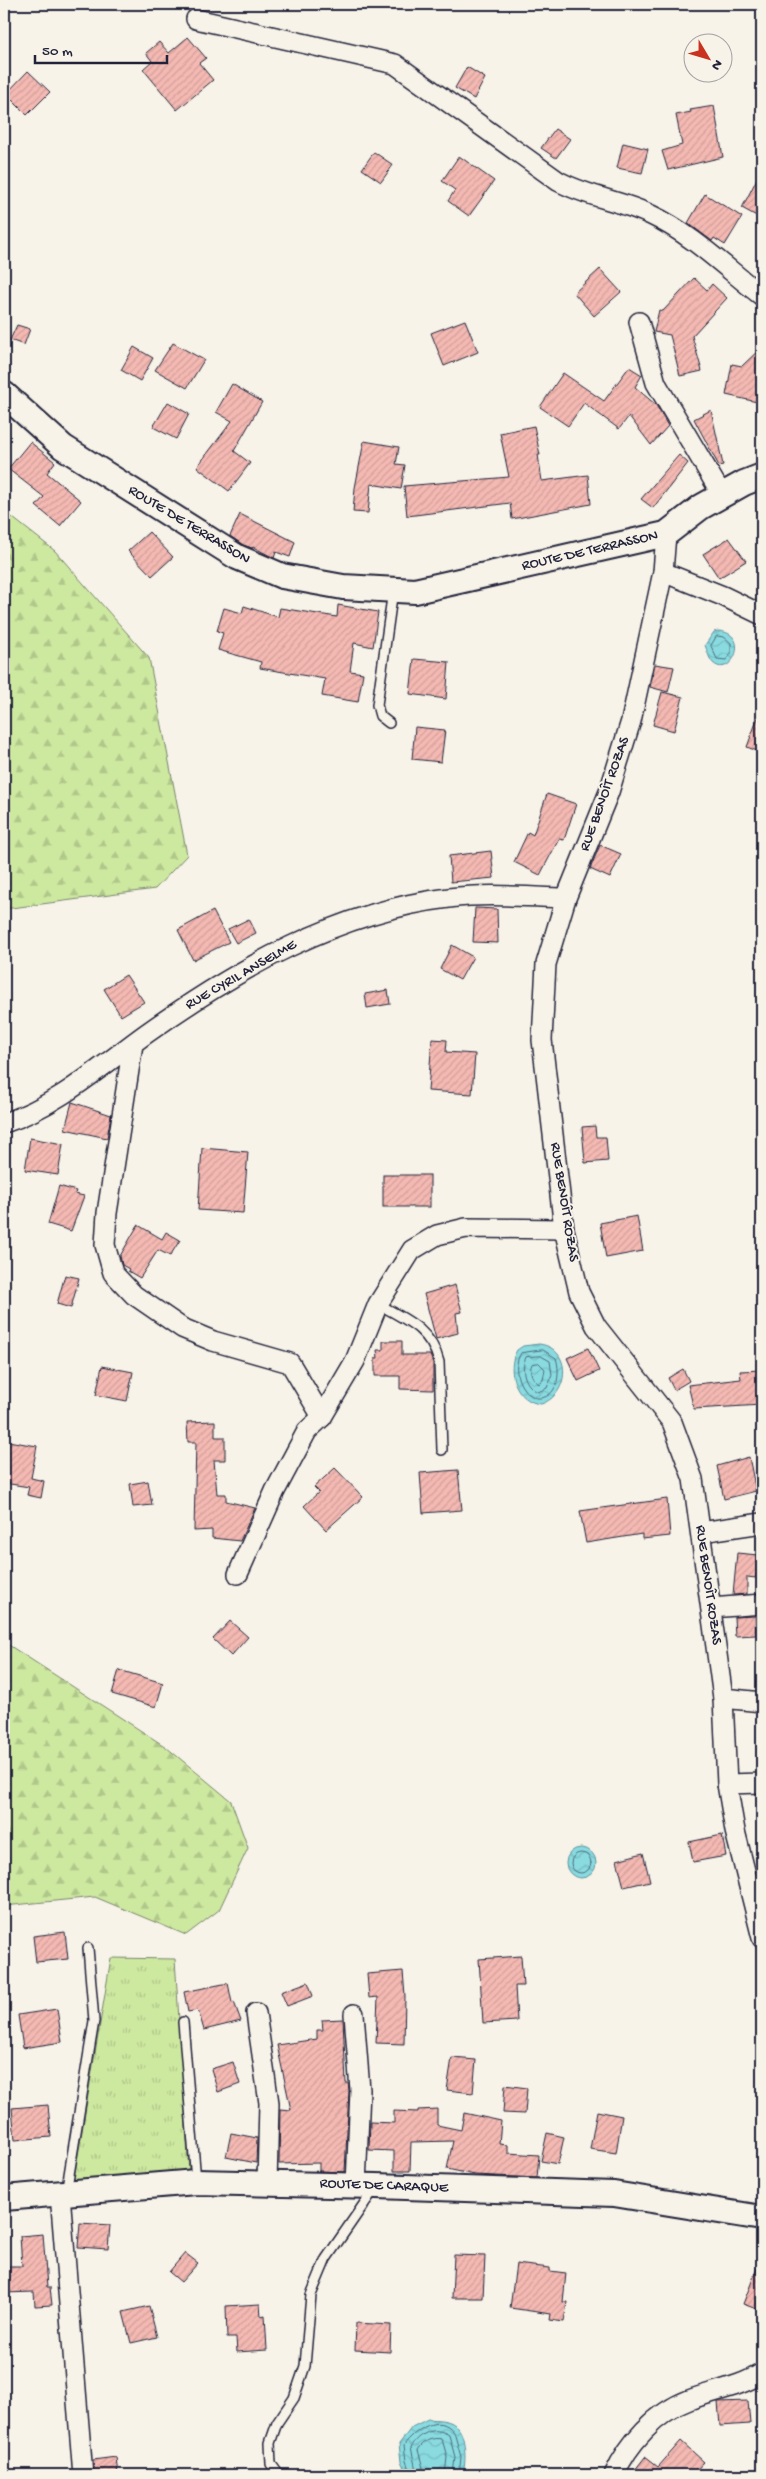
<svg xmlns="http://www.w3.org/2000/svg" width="766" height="2479" viewBox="0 0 766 2479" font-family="'Gochi Hand',sans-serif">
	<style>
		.grass { fill: url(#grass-tufts); stroke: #78856d }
		.forest { fill: url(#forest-firs); stroke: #78856d }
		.water { fill: url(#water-waves); stroke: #60919e }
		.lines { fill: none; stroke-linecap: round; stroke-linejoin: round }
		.shore { stroke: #4b6c7d; stroke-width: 1 }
		.building { fill: url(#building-hatch); stroke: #22223b }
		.service-casing { stroke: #22223b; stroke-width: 12 }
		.minor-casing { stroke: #22223b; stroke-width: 22 }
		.tertiary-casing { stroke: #22223b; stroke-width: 28 }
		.service { stroke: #f7f3e8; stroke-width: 9 }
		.minor { stroke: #f7f3e8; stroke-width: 19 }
		.tertiary { stroke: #f7f3e8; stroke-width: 24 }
		.labels { text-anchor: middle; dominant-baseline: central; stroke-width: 4; stroke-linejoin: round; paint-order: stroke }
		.street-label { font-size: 15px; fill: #22223b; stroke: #f7f3e8 }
	</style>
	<defs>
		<pattern id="grass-tufts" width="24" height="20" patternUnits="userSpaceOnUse" patternTransform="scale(1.25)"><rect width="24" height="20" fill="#cde89f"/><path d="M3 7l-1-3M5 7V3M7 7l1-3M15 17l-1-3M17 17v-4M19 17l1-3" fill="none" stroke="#b0c78a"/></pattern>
		<pattern id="forest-firs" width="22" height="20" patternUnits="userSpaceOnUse" patternTransform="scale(1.25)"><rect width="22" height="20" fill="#cde89f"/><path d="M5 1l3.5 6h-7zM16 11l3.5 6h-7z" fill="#b0c78a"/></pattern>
		<pattern id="water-waves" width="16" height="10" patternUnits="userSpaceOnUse" patternTransform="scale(1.25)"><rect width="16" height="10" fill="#89dbe0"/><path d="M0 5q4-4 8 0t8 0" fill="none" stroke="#76bcc1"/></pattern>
		<pattern id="building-hatch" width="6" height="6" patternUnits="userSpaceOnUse" patternTransform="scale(1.25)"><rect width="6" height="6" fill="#f4b9b2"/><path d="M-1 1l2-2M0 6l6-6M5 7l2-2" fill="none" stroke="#d19f9a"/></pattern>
	</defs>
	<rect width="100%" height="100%" fill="#f7f3e8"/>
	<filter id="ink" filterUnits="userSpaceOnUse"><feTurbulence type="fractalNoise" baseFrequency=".02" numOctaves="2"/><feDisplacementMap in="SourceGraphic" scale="10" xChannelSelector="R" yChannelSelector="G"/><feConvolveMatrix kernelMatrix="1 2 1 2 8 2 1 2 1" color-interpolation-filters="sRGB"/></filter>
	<g filter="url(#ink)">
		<polygon class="grass" points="111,1958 175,1959 189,2173 73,2185"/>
		<g class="forest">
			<polygon points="4,511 55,551 149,658 187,855 155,889 4,909"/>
			<polygon points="4,1642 166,1747 231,1801 248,1848 219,1910 186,1935 95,1897 4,1906"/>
		</g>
		<g class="water">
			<path d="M718,631c35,2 13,49 -5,32 -4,-4 -6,-13 -8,-18l9,-13z"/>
			<path d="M539,1344c34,4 31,51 2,60 -25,-2 -36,-34 -24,-54l6,-4z"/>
			<circle cx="581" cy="1863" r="15"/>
			<path d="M428,2419c8,1 20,0 27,6 12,9 11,37 8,50h-56l-6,-13 -2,-18 13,-17z"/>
		</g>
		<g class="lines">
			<g class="shore">
				<polygon points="717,636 724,637 731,643 731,654 726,660 717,659 711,646"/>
				<path d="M543,1350l13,8c5,15 2,42 -20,40 -17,-6 -25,-30 -15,-45z"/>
				<path d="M541,1356l9,5 2,14 -5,13 -9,4c-13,-6 -18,-22 -12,-35z"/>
				<path d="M539,1363l6,6 -2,11 -4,4c-6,-4 -11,-13 -7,-20z"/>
				<circle cx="581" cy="1863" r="10"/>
				<path d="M411,2475l-5,-14 -2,-16c10,-14 35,-33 50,-13l7,25 -2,18"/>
				<path d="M417,2475l-6,-28c9,-13 22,-22 38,-12l6,22 -2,18"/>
				<path d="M425,2475l-7,-25c6,-9 13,-13 24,-11l5,18 -2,18"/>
			</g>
		</g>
		<g class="building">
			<polygon points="188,37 206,58 199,63 213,80 177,110 143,69 152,61 146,53 159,42 169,53"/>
			<polygon points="467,67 485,78 474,99 455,88"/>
			<polygon points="28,71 50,92 27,115 6,94"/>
			<polygon points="714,106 723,157 668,170 662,151 682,145 676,115 691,112 690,110"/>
			<polygon points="555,129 570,139 556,158 541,148"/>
			<polygon points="623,143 648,149 642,173 617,168"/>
			<polygon points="374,152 393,165 381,182 362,169"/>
			<polygon points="459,156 494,181 469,216 448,201 455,190 442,181"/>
			<polygon points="762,169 762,219 742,208"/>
			<polygon points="705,194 742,217 725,245 714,238 712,241 688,223"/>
			<polygon points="600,269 621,292 594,316 574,293"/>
			<polygon points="694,278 707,290 712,284 727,298 692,336 702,371 680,376 670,335 654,332 659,310 663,311"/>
			<polygon points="465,320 478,352 444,366 431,333"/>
			<polygon points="17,325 30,329 24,345 10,340"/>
			<polygon points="173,343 204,360 187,388 155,370"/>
			<polygon points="134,347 153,358 140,381 121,370"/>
			<polygon points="762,347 762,377 757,402 726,395 732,364 742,366"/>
			<polygon points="629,367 642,375 635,387 656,405 668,426 651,445 629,416 619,429 584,403 568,426 540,407 563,373 604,401"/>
			<polygon points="232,384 262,402 234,451 250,463 229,491 197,467 232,421 216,412"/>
			<polygon points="168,402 189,414 176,439 153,427"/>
			<polygon points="711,410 723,465 719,466 694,419"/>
			<polygon points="534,426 540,455 538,455 542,481 588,475 591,504 512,519 510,503 407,516 404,486 509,477 500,433"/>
			<polygon points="364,441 399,447 396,464 405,465 401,489 371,484 368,513 353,512 355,488"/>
			<polygon points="30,442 55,462 47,473 81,501 60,526 36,506 44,497 8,469"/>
			<polygon points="679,455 688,463 653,508 641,499"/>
			<polygon points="240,514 295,542 290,557 276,552 274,558 253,547 252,548 243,545 230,536"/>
			<polygon points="149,532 173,557 152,576 128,551"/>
			<polygon points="729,538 746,561 719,578 703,554"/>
			<polygon points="338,605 378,612 373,647 354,643 350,671 363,673 358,702 322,696 325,679 260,668 261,662 218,650 223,633 217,631 224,608 242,613 244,606 278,617 280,608 337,617"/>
			<polygon points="414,659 449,662 446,699 410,694"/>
			<polygon points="655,664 674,667 668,692 650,687"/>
			<polygon points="662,692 683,697 674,731 653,725"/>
			<polygon points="761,709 762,710 762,753 747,747"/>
			<polygon points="415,727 445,730 441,762 412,759"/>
			<polygon points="547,794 576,804 564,840 559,839 540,875 514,862 528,832 533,835"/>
			<polygon points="600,845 621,854 610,878 590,869"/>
			<polygon points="491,851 494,878 451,882 449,856"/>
			<polygon points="475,908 497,909 498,943 473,942"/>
			<polygon points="213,911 229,942 193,960 178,930"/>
			<polygon points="249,919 256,933 236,943 228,929"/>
			<polygon points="452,945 473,957 460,980 440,969"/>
			<polygon points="126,975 144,1002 121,1016 104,989"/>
			<polygon points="388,990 390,1004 367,1008 365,994"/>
			<polygon points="432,1039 447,1040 446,1052 475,1054 472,1094 428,1091"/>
			<polygon points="72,1102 111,1115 107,1138 65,1129"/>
			<polygon points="595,1126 596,1137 606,1137 608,1161 585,1163 582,1127"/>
			<polygon points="30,1138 63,1144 58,1175 25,1170"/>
			<polygon points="202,1148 248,1152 243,1213 198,1210"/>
			<rect x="383" y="1175" width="47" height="32"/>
			<polygon points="59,1186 76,1191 75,1194 84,1196 71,1231 48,1224"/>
			<polygon points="637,1216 643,1251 606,1258 600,1223"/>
			<polygon points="138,1225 162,1239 166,1232 180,1240 170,1256 158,1250 140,1278 128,1271 129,1269 122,1265 120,1256"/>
			<polygon points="65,1275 79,1278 71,1308 57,1304"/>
			<polygon points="455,1285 462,1312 456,1313 458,1333 436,1339 424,1294"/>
			<polygon points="383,1341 402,1341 402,1355 430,1355 433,1363 433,1390 400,1389 400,1376 375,1376 375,1358 378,1358 377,1350 383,1350"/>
			<polygon points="588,1348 599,1371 578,1381 567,1358"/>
			<polygon points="102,1366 133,1372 127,1401 96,1395"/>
			<polygon points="683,1369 689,1381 674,1390 668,1378"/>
			<polygon points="762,1370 762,1405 694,1409 688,1385 741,1379 740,1371"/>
			<polygon points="215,1421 215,1437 225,1437 225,1460 214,1460 217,1494 226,1494 226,1501 255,1508 240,1541 212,1538 212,1530 194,1531 196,1442 188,1442 187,1422"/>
			<polygon points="8,1441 37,1446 31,1478 44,1481 41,1498 27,1495 29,1487 4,1483 4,1459"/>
			<polygon points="749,1457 756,1491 724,1499 717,1466"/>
			<polygon points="335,1468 363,1497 326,1530 304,1506 319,1492 314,1487"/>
			<polygon points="458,1470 462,1510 423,1513 420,1473"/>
			<polygon points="148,1481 152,1505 133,1507 130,1484"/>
			<polygon points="667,1499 670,1536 642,1539 642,1534 586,1543 580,1511"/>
			<polygon points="737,1553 758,1555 756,1578 747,1577 747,1594 733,1595"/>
			<polygon points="755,1616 756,1635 735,1636 734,1617"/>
			<polygon points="230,1621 248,1637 231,1656 213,1639"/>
			<polygon points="119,1670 163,1683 156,1707 112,1694"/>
			<polygon points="722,1835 726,1856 693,1862 689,1842"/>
			<polygon points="643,1853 650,1881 624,1887 617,1860"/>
			<polygon points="65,1932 68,1959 36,1962 33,1936"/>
			<polygon points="521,1956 523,1986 515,1986 517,2021 483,2023 479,1959"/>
			<polygon points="403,1971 405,1996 404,2044 376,2043 378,1997 369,1998 367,1974"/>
			<polygon points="308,1982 313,1996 287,2006 281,1992"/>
			<polygon points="228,1983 232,2003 234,2002 241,2021 204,2030 198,2010 188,2012 184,1992"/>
			<polygon points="57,2009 62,2042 23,2048 18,2015"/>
			<polygon points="343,2019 346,2083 348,2083 349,2090 345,2172 319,2171 319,2163 279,2164 280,2109 291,2110 277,2045 317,2039 317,2030 323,2030 322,2020"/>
			<polygon points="452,2058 476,2060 473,2093 447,2090"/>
			<polygon points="233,2062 240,2084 218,2092 211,2069"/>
			<polygon points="505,2085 527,2088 525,2114 503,2113"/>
			<polygon points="48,2105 51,2137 15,2140 12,2108"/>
			<polygon points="437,2109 437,2125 461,2130 464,2113 501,2121 499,2144 508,2145 508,2153 539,2155 537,2178 475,2175 447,2169 453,2141 411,2142 410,2171 394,2171 394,2151 369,2150 370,2122 394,2123 394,2111 418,2112 418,2110"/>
			<polygon points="597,2111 622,2116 616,2153 590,2149"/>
			<polygon points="231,2133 257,2138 256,2163 226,2157"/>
			<polygon points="547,2133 564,2137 558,2164 541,2161"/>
			<polygon points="80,2223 110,2225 108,2249 78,2247"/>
			<polygon points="43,2234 47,2287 50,2287 52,2305 35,2306 34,2292 4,2293 4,2266 22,2266 20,2236"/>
			<polygon points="185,2253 198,2263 181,2282 169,2272"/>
			<polygon points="454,2255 485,2256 483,2298 452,2298"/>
			<polygon points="761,2258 762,2258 762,2311 743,2304"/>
			<polygon points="516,2264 550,2268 550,2271 566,2273 563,2302 567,2302 564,2322 550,2320 551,2314 510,2308"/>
			<polygon points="260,2304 261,2316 265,2315 267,2350 237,2352 236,2338 227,2338 226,2306"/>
			<polygon points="149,2306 157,2337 131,2343 123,2312"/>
			<polygon points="356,2323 391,2325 390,2352 355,2350"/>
			<polygon points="748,2401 750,2424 720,2426 718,2402"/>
			<polygon points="681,2441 704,2462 692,2475 631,2475 645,2457 658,2467"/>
			<polygon points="116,2457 118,2475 94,2475 93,2460"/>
		</g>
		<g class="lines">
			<defs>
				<g id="service">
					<polyline points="389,723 380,716 377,705 393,590"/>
					<path d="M378,1304c27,15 53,25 61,58l3,88"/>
					<polyline points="183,2022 196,2181"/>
					<polyline points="66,2193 94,2021 88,1948"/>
					<polyline points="279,2475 271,2464 270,2443 277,2423 294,2398 305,2366 311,2295 326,2259 375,2188"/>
				</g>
				<g id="minor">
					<path d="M196,19l199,45 163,117c32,17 62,19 93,34 41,19 76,54 111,81"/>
					<polyline points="639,322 656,383 722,495"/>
					<polyline points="666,534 663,572 631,721 609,792 566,898 546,964 542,1040 564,1229 579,1292 596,1326 672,1422 693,1479 723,1698 727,1784 735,1831 762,1938"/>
					<polyline points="663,572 723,596 762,615"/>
					<polyline points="133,1044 107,1213 105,1245 113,1273 134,1295 182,1328 213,1341 290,1363 322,1417"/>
					<path d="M4,1123c55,-18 97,-57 143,-90 90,-64 191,-122 302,-135 39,-5 78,-1 117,0"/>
					<polyline points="701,1532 762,1523"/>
					<polyline points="238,1574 275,1491 307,1431 322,1417 355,1361 378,1304 412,1250 437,1235 466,1228 564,1229"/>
					<polyline points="711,1608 762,1604"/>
					<polyline points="723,1698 762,1702"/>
					<polyline points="727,1784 762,1783"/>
					<polyline points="256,2013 269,2103 267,2184"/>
					<polyline points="354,2014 360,2090 356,2185"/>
					<polyline points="60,2194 83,2475"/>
					<path d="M614,2475c14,-31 42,-63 75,-75 24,-9 51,-13 73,-27"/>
				</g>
				<g id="tertiary">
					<polyline points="4,394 63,447 237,557 282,576 343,587 415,591 666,534 701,507 744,483 762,476"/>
					<polyline points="4,2198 196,2182 376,2186 614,2194 762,2218"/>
				</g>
			</defs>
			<use href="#service" class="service-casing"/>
			<use href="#minor" class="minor-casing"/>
			<use href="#tertiary" class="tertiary-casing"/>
			<use href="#service" class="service"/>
			<use href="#minor" class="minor"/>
			<use href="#tertiary" class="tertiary"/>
		</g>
	</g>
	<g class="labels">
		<g class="street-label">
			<text transform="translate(189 525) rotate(31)">ROUTE DE TERRASSON</text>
			<text transform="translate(590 551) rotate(-13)">ROUTE DE TERRASSON</text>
			<text transform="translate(605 794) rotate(-70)">RUE BENOÎT ROZAS</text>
			<text transform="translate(241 975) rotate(-30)">RUE CYRIL ANSELME</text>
			<text transform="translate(564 1202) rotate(81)">RUE BENOÎT ROZAS</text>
			<text transform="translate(708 1585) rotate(82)">RUE BENOÎT ROZAS</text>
			<text transform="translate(384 2186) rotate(2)">ROUTE DE CARAQUE</text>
		</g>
	</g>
	<rect width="766" height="2479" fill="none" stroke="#f7f3e8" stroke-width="20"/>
	<rect x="10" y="10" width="746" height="2459" fill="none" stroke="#22223b" stroke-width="2" filter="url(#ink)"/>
	<g transform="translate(708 58) rotate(128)"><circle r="24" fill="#f7f3e8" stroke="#a29fa3"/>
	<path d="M0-4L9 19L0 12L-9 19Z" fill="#c8321e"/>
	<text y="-8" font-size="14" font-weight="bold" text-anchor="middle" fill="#22223b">N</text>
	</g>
	<path d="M35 55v8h132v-8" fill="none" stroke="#22223b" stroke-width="2.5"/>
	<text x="42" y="55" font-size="15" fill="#22223b" stroke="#f7f3e8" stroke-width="4" paint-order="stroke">50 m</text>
</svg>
